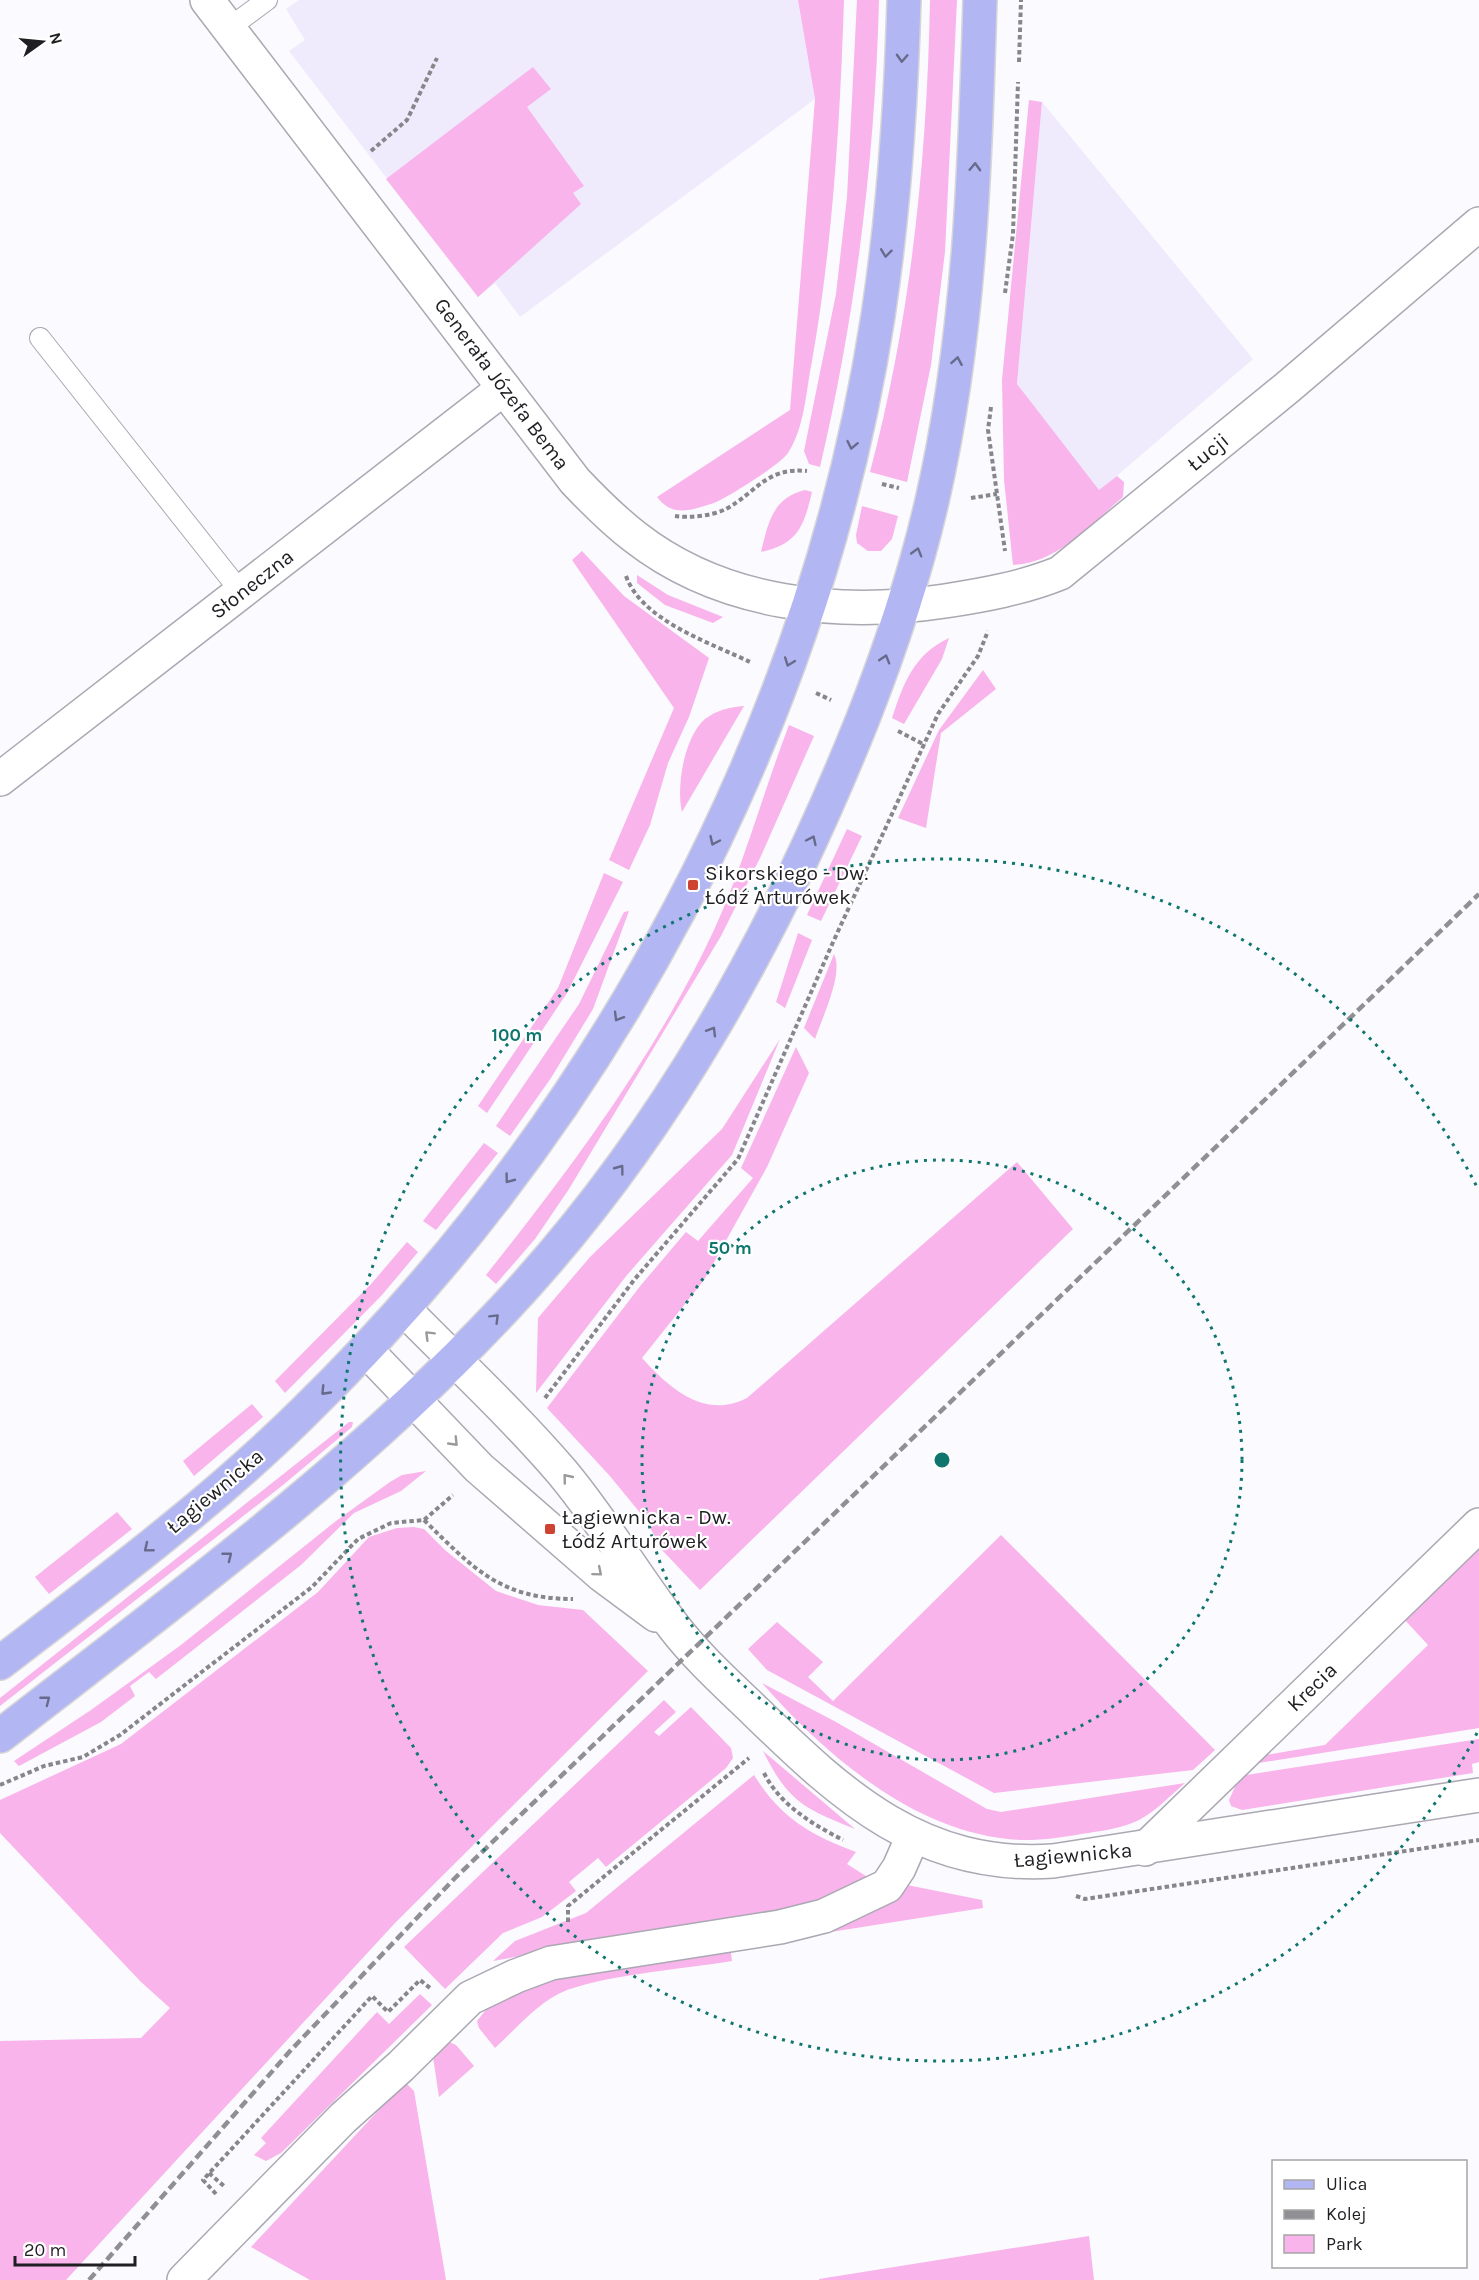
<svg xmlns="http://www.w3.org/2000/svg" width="1479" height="2280" viewBox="0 0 1479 2280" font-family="Karla,sans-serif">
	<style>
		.built { fill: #efebfd }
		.green { fill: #f8b4eb }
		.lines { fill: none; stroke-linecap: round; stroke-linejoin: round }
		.service-casing { stroke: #aaa8b2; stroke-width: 22 }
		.minor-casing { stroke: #aaa8b2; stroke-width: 36 }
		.tertiary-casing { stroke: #aaa8b2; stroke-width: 36 }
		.primary-casing { stroke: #d7d6d7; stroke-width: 36 }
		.path { stroke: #87868a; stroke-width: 4; stroke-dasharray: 4.5 3; stroke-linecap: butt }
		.service { stroke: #fff; stroke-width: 20 }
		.minor { stroke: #fff; stroke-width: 33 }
		.tertiary { stroke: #fff; stroke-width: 33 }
		.primary { stroke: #b2b7f4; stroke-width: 33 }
		.rail { stroke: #908f93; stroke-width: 4.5; stroke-dasharray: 9 4.5; stroke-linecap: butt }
		.oneway { stroke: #686a8b }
		.oneway2 { stroke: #9a9a9c }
		.ring { fill: none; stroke: #0f766e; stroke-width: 3; stroke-dasharray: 3 6 }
		.poi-dot { fill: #ce4232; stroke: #fff; stroke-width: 2 }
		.labels { text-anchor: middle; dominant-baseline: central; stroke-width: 4.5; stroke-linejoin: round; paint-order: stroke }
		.street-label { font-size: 21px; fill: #1f1e22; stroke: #fff }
		.poi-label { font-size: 21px; fill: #1f1e22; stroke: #fff; text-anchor: start }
		.centre { fill: #0f766e; stroke: #fff; stroke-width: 3 }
		.ring-label { font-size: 18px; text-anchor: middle; font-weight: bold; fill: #0f766e; stroke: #fff; stroke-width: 4.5; stroke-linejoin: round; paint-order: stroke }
	</style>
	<rect width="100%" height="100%" fill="#fbfafe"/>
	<g class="built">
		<polygon points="299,0 798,0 815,99 520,317 495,283 478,297 289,51 305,40 286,9"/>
		<polygon points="1042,102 1253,359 1099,491 1017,385"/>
	</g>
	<g class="green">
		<path d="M798,0h46c-4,121 -11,242 -32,361 -6,29 -7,66 -24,92 -7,11 -61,45 -74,50 -22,7 -41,15 -57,-6l133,-87 25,-311z"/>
		<path d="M857,0h22c-4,158 -23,313 -59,467l-11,-3 -5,-13 32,-157 11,-97z"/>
		<path d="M930,0h27l-12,252 -14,113 -24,117 -37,-10c41,-154 57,-313 60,-472z"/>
		<polygon points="533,67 551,89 527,107 584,186 573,193 581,204 478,297 386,179"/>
		<path d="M1029,100l13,2 -25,282 82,106 18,-14 7,6 -1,15c-32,27 -65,66 -110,68l-9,-85 -2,-100z"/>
		<path d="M805,490l7,2c-8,34 -14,52 -51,60 7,-28 11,-54 44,-62z"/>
		<polygon points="862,506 898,516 892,539 881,551 868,551 857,543 856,535"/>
		<polygon points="582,551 624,596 709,658 689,717 668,763 650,825 629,870 609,860 674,708 572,560"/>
		<polygon points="637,575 668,595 723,617 713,623 665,605 637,583"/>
		<path d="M949,638l-7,21 -38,65 -12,-6c11,-34 22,-64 57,-80z"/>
		<polygon points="983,670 996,689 941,733 926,828 898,818 939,730"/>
		<path d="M744,706l-62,106c-6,-25 2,-75 23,-93 12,-9 25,-12 39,-13z"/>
		<path d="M789,725l25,11 -53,120 -40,80 -152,253 -34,50 -39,45 -10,-9c85,-107 170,-220 228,-345 30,-66 49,-137 75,-205z"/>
		<polygon points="847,829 862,836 821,921 807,915"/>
		<polygon points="604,873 623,882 567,993 487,1113 478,1106 558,988"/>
		<polygon points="629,911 593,1009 551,1078 510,1136 496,1126 579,1004 624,912"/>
		<polygon points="798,933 812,940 785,1008 776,1002"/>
		<path d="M834,954c10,19 -12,64 -19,85l-11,-11z"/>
		<polygon points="780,1039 732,1155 627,1275 536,1393 538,1318 590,1257 722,1129"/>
		<path d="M796,1047l13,26 -42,94 -63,113 -62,78c27,30 63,62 105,40l270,-236 56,67 -373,361 -38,-40 -16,-30 -37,-45 -62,-67 94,-123 45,-53 12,9 55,-63 -12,-10z"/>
		<polygon points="484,1143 498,1153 436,1230 423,1221"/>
		<polygon points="407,1242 418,1252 382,1295 285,1393 275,1381 372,1283"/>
		<polygon points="252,1404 263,1417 194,1476 183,1461"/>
		<polygon points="349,1422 353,1422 352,1427 283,1485 0,1706 0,1698"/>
		<polygon points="426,1471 401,1491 354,1513 301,1565 156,1679 149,1672 130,1686 135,1696 101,1722 19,1766 14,1761 91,1710 181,1645 336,1521 390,1482 402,1475"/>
		<polygon points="117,1512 132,1529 49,1594 35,1577"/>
		<polygon points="414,1527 424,1529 446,1551 496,1591 538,1605 583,1610 648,1671 395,1923 66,2280 0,2280 0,2041 141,2038 170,2008 141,1982 0,1833 0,1800 121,1744 318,1592 369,1537 397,1528"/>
		<polygon points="1001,1535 1215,1750 1193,1770 994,1793 767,1670 748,1649 777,1622 823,1662 808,1677 833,1701"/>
		<polygon points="1479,1545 1479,1728 1252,1764 1260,1756 1325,1745 1428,1645 1403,1618"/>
		<path d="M762,1683l74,39 151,87 14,3 184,-29c-14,12 -30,29 -46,37 -18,9 -39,11 -58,14 -23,4 -50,8 -73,5 -97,-10 -184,-85 -246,-156z"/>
		<polygon points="664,1700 676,1712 654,1732 659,1736 691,1707 731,1748 733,1758 726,1768 606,1867 598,1858 569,1882 576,1891 542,1917 503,1933 445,1989 404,1947"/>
		<polygon points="1479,1739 1479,1762 1472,1764 1473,1773 1242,1810 1231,1806 1229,1800 1240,1776"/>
		<path d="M763,1751l92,78c-51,-21 -66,-26 -92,-78z"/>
		<path d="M754,1775c27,43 55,59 102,77l-9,12 22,14 -32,22 -344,61 22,-20 71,-28z"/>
		<polygon points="907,1885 982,1900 983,1908 818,1934 884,1907"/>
		<path d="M730,1946l2,15c-49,8 -119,13 -165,29 -27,10 -51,39 -72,58l-16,-20 -2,-7 15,-19 60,-28z"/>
		<polygon points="420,1994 432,2005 281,2153 266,2161 254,2155 266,2143 261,2138 377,2012 389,2024"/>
		<polygon points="449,2042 456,2045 474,2066 439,2097 433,2057"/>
		<polygon points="405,2082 414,2091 446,2280 310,2280 251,2247"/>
		<polygon points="1089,2236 1094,2280 819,2280 819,2279"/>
	</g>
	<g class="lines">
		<defs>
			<g id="service">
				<polyline points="229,28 267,0"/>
				<polyline points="40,338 241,592"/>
			</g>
			<g id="minor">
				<path d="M207,0l368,481c19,20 39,40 60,56 87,68 204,80 310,64 39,-6 78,-13 115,-28l228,-186 191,-163"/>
				<polyline points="0,779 504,388"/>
				<polyline points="1145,1849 1479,1525"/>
				<polyline points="184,2280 343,2118 401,2066 470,1998 516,1976 551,1963 780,1927 824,1916 887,1886 899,1868 913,1836"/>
			</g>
			<g id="tertiary">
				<path d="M404,1309c53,54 109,106 158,163 41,49 73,104 112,155 23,30 54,58 82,85 87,85 167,158 297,149l426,-66"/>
				<polyline points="366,1350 479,1468 602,1575 656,1615"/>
			</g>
			<g id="primary">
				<path d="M0,1663c104,-80 211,-159 305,-252 299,-292 509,-681 573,-1095 16,-105 23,-210 26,-316"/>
				<path d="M0,1736c174,-135 353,-266 504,-427 160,-170 272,-374 358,-588 28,-71 53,-146 70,-220 38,-165 43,-333 48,-501"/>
			</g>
		</defs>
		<use href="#service" class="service-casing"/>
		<use href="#minor" class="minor-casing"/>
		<use href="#tertiary" class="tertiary-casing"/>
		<use href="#primary" class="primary-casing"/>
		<g class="path">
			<polyline points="1019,62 1021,0"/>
			<polyline points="371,151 407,120 437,58"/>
			<polyline points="1005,293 1013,234 1018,82"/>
			<polyline points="991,407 988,430 1005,551"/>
			<polyline points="882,484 899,488"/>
			<polyline points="971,498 997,494"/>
			<path d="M675,516c14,2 37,0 51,-7 31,-17 40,-42 81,-38"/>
			<path d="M626,576c16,45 85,67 124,86"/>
			<polyline points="816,693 831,700"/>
			<polyline points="898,731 925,745"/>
			<polyline points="545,1398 634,1280 738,1159 834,940 938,714 978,656 988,631"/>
			<path d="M424,1520c49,48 76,79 149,79"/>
			<path d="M764,1773c16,32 48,51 79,67"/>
			<polyline points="0,1785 44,1766 83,1757 120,1735 312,1587 358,1539 391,1523 424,1520 453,1495"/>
			<polyline points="1076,1896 1085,1899 1479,1840"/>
			<polyline points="568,1922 568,1906 749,1758"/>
			<polyline points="209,2173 225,2187"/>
			<polyline points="216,2194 203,2180 372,1996 388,2012 420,1980 430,1988"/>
		</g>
		<use href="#service" class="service"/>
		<use href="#minor" class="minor"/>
		<use href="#tertiary" class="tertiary"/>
		<use href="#primary" class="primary"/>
		<polyline class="rail" points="89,2280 291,2050 455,1878 1479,894"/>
	</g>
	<defs><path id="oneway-chevron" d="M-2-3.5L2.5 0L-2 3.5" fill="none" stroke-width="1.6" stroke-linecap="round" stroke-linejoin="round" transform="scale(1.5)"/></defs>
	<g class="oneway">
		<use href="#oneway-chevron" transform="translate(902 58) rotate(93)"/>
		<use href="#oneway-chevron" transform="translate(975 167) rotate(-88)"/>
		<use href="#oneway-chevron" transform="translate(886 253) rotate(97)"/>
		<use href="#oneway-chevron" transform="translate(957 361) rotate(-80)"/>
		<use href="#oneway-chevron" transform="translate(852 445) rotate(102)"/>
		<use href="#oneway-chevron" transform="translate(917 552) rotate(-74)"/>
		<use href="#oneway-chevron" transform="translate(885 659) rotate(-73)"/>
		<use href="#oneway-chevron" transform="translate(789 662) rotate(110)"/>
		<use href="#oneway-chevron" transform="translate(812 840) rotate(-65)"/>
		<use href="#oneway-chevron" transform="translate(714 841) rotate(115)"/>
		<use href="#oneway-chevron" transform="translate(618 1017) rotate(121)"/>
		<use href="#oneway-chevron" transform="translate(712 1031) rotate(-59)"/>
		<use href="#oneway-chevron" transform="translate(620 1169) rotate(-53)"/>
		<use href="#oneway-chevron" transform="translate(509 1179) rotate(127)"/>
		<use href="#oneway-chevron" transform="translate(495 1318) rotate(-45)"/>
		<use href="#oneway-chevron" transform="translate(325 1391) rotate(134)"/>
		<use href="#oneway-chevron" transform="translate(148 1548) rotate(141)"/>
		<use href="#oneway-chevron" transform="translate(228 1556) rotate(-38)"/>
		<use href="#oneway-chevron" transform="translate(46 1700) rotate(-38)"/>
	</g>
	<g class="oneway2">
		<use href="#oneway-chevron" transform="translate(429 1335) rotate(-135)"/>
		<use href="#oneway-chevron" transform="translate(454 1442) rotate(46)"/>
		<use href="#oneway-chevron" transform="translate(567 1478) rotate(-129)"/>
		<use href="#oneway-chevron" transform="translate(598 1572) rotate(40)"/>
	</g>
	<g class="ring">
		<circle cx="942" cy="1460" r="300"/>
		<path d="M1477 1733A601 601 0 1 1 1477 1187"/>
	</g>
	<g class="poi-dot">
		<rect x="687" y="879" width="12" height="12" rx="3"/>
		<rect x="544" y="1523" width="12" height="12" rx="3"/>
	</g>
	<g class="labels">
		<g class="street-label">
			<text transform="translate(502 384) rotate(53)">Generała Józefa Bema</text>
			<text transform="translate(1208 452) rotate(-39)">Łucji</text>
			<text transform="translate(252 584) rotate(-38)">Słoneczna</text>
			<text transform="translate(215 1491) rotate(-40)">Łagiewnicka</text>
			<text transform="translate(1312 1687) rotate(-44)">Krecia</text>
			<text transform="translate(1073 1855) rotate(-5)">Łagiewnicka</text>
		</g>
		<g class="poi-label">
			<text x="705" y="873">Sikorskiego - Dw.<tspan x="705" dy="24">Łódź Arturówek</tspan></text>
			<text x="562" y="1517">Łagiewnicka - Dw.<tspan x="562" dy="24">Łódź Arturówek</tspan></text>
		</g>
	</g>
	<circle cx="942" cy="1460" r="9" class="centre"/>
	<g class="ring-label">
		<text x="517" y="1041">100 m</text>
		<text x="730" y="1254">50 m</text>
	</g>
	<rect x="1272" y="2160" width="195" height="108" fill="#ffffff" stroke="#a5a5a7" stroke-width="1.5"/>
	<rect x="1284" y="2180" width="30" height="9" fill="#b2b7f4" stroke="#a5a5a7" stroke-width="1.5"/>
	<text x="1326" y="2190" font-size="18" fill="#1f1e22">Ulica</text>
	<rect x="1284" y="2210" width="30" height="9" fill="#908f93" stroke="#a5a5a7" stroke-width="1.5"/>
	<text x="1326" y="2220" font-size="18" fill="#1f1e22">Kolej</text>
	<rect x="1284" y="2235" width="30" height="18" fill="#f8b4eb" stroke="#a5a5a7" stroke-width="1.5"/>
	<text x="1326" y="2250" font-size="18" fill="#1f1e22">Park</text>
	<g transform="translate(42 42) rotate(75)" stroke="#ffffff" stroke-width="4.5" paint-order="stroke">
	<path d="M0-4.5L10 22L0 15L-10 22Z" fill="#1f1e22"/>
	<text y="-9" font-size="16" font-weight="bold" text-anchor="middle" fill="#1f1e22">N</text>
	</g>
	<path d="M15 2256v9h120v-9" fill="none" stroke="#1f1e22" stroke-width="3"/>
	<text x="24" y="2256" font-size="18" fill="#1f1e22" stroke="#ffffff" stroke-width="4.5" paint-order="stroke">20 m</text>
</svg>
